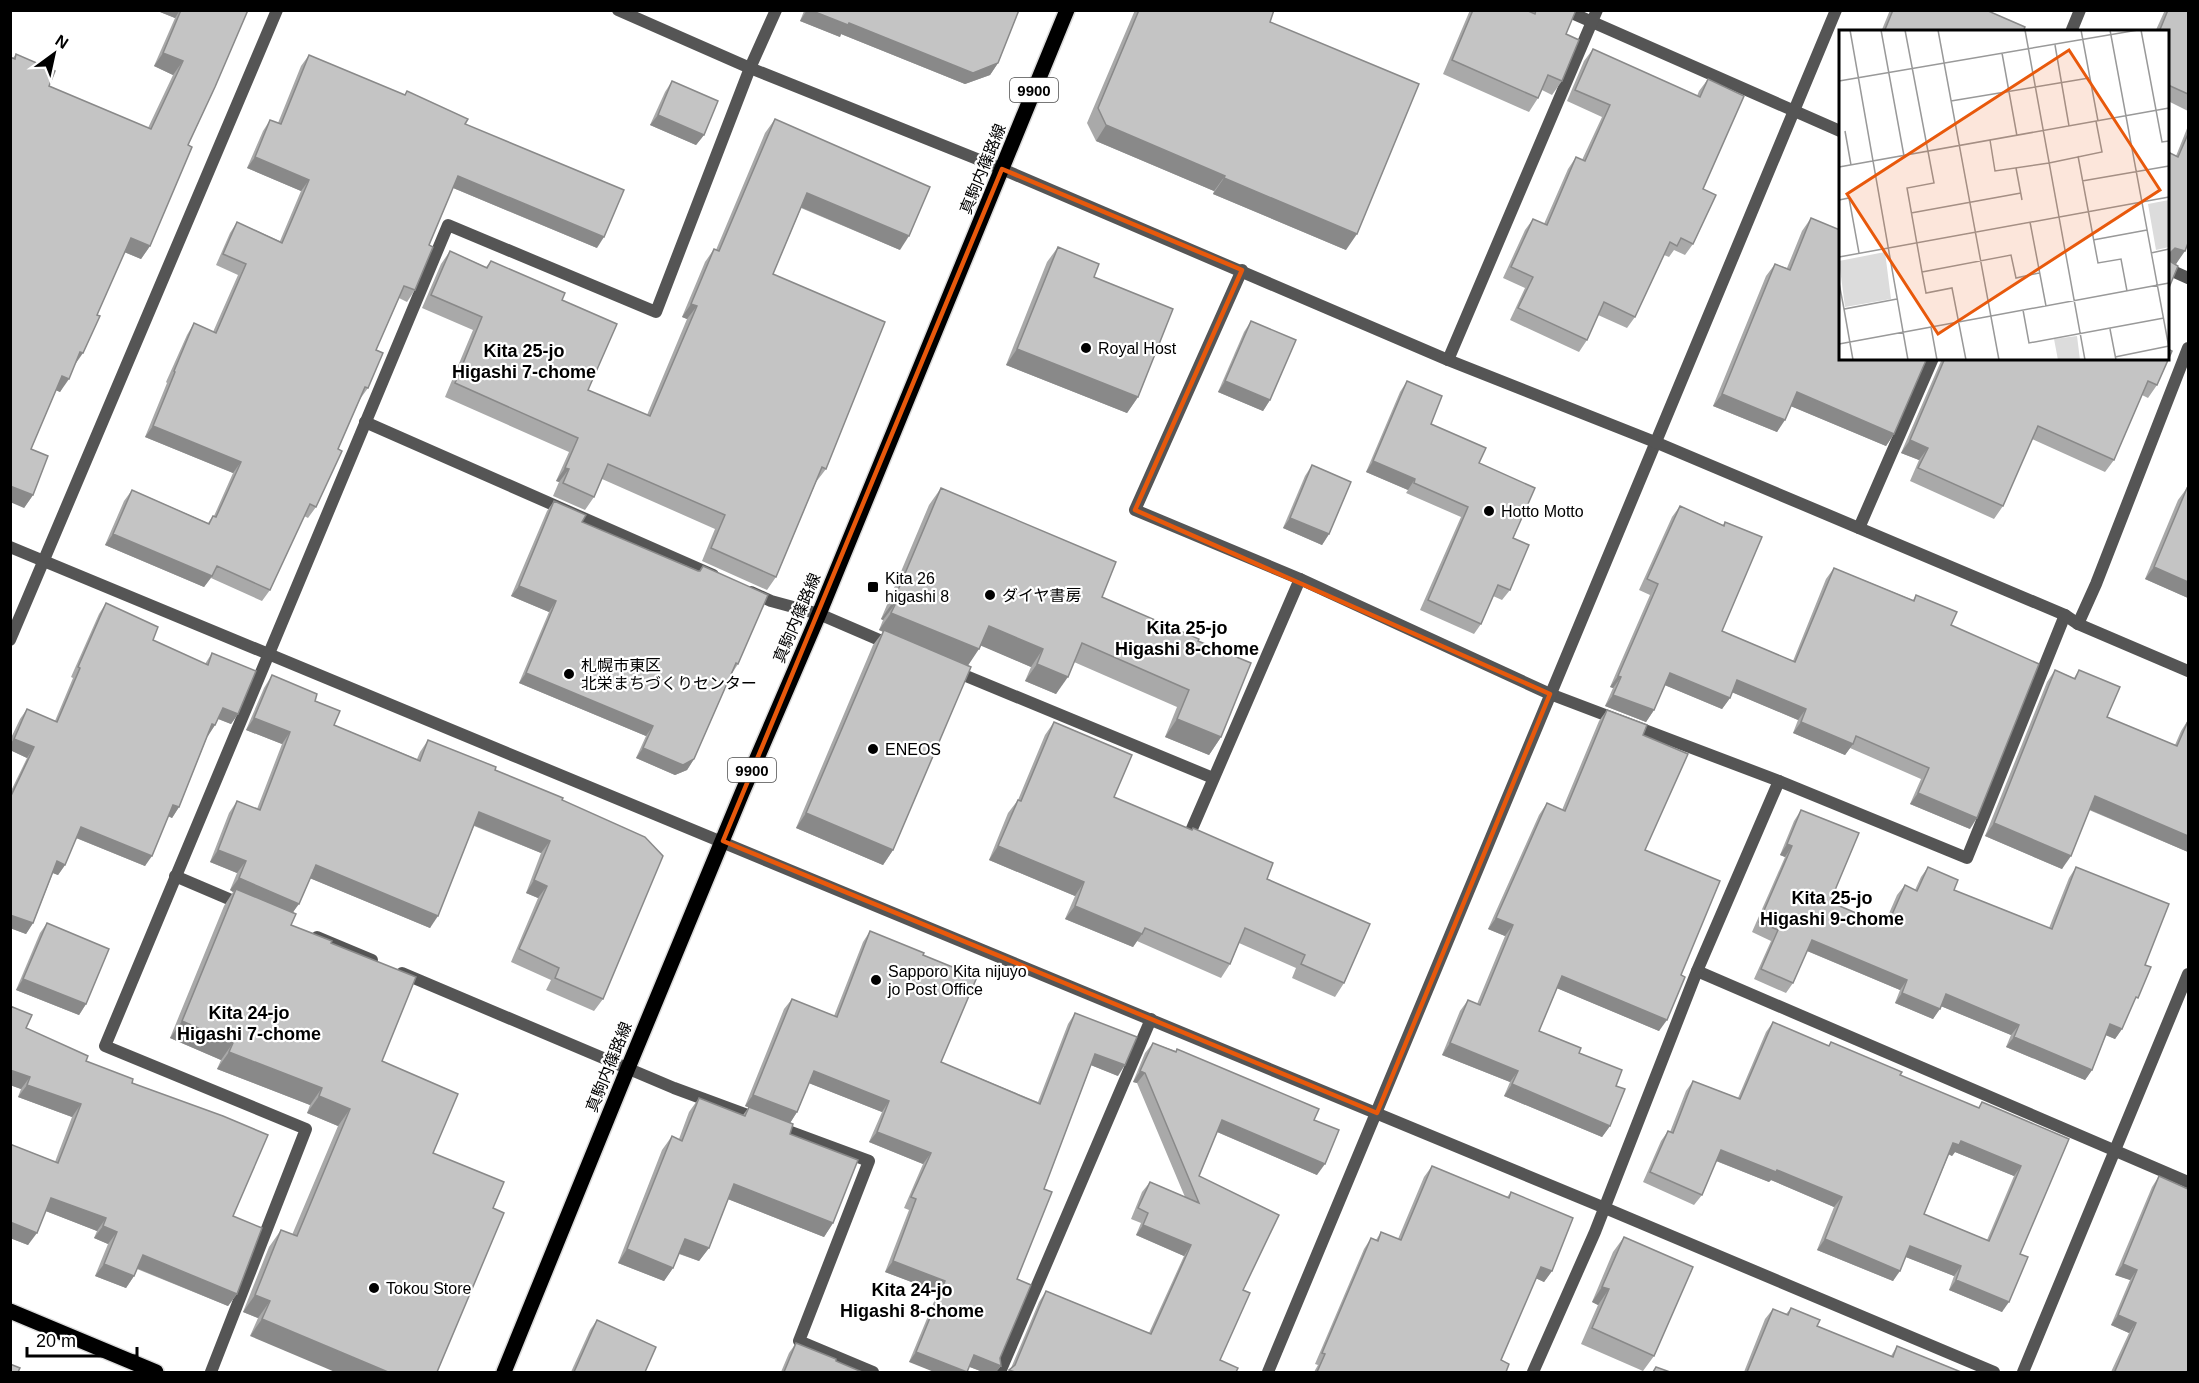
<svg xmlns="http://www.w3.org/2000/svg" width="2199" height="1383" viewBox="0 0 2199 1383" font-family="Helvetica,'Noto Sans JP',sans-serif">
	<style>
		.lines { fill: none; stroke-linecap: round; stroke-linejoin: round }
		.primary-casing { stroke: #dbdbdb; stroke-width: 18 }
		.minor { stroke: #555; stroke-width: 12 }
		.tertiary { stroke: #555; stroke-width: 12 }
		.primary { stroke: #000; stroke-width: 15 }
		.wall { fill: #a9a9a9; fill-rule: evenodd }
		.shaded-wall { fill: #898989 }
		.building { fill: #c4c4c4; stroke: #898989; stroke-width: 1.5; fill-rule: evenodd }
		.marked { fill: none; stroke: #e8590c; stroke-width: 4.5; stroke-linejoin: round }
		.poi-dot { fill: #000; stroke: #fff; stroke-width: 2 }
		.labels { text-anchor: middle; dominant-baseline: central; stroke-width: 4.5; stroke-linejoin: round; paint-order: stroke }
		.shield { fill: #fff; stroke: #4c4c4c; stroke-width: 1.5 }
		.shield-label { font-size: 15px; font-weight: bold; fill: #000 }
		.street-label { font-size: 16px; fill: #000; stroke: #fff }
		.poi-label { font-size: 16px; fill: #000; stroke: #fff; text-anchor: start }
		.neighbourhood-label { font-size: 18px; font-weight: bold; fill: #000; stroke: #fff }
		.inset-road { fill: none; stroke: #999; stroke-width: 1.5 }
		.view { fill: #e8590c; fill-opacity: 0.15; stroke: #e8590c; stroke-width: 3 }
		.inset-edge { fill: none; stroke: #000; stroke-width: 3 }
	</style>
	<rect width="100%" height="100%" fill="#fff"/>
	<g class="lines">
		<defs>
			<g id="primary">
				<polyline points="10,1311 156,1372"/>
				<polyline points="504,1372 628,1068 742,793 819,614 1067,10"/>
			</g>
		</defs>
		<use href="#primary" class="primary-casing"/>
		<g class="minor">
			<polyline points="1565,10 1840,131"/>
			<polyline points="2071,32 2080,10"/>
			<polyline points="2168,269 2188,278"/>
			<polyline points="1242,270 1135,510 1300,579 1550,694 1779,781 1967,858 2065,615"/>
			<polyline points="1448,360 1597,10"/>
			<polyline points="365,422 713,575"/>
			<polyline points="1859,528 1933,358"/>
			<polyline points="10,547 1605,1208 1994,1372"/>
			<polyline points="751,592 771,601 819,614 891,645"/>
			<polyline points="2078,624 2096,584 2188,348"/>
			<polyline points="10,640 277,10"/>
			<polyline points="954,671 1213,778"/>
			<polyline points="1191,831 1300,579"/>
			<polyline points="175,876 243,905"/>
			<polyline points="317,937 372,960"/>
			<polyline points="1697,971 2188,1182"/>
			<polyline points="402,973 674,1088 758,1119"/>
			<polyline points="777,1127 869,1161 799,1341 873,1372"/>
			<polyline points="211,1372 306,1129 105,1046 448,225 656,312 750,68 776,10"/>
			<polyline points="1000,1372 1151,1019"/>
			<polyline points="1268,1372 1836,10"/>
			<polyline points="1533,1372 1595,1232 1697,971 1779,781"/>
			<polyline points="2023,1372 2188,974"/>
		</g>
		<polyline class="tertiary" points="618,10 750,68 1002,169 1448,360 1655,442 2065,615 2078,624 2188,671"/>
		<use href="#primary" class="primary"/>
	</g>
	<g class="wall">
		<polygon points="155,10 248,10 188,145 150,246 141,259 124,252 74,366 60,392 56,390 31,449 33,495 24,508 13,58 16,54 49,86 148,128 173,75 154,66 175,18"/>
		<polygon points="802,10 1019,10 998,63 990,75 965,84 841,34 840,37 800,21 804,11"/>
		<polygon points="1135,10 1274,10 1270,22 1346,250 1213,194 1214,191 1096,141 1087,123"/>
		<polygon points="1470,10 1526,10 1531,13 1532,10 1576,10 1566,34 1562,81 1552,95 1542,90 1538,98 1529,112 1443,74"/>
		<polygon points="1890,10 1986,10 2023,32 1881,32"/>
		<polygon points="2165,10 2188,10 2188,111 2168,101 2168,32 2155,32"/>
		<polygon points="1593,49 1697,96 1699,91 1708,79 1703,189 1693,244 1685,255 1674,250 1669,257 1664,255 1635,317 1627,328 1598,315 1587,340 1579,352 1510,320 1525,288 1503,278 1525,230 1533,219 1544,224 1568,169 1576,157 1582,160 1602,117 1567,101 1584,61"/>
		<polygon points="309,55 405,95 407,91 465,124 597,248 453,188 429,245 415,290 407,302 399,298 376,350 368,388 360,399 338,449 316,507 308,518 304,516 270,590 262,601 211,578 204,587 105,545 124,501 132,490 208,523 213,516 214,516 233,473 145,437 167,383 166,382 187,335 194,323 213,332 238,275 216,265 230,233 237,222 280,241 301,191 247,168 263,131 270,120 278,123 301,66"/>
		<polygon points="672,81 704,135 696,145 650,125 665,92"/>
		<polygon points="775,119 900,250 801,208 773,274 826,469 816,482 776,577 767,590 702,561 715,529 602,479 594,497 585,510 553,496 559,482 556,481 569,452 445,397 473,330 422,308 441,264 450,251 486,267 491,261 562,300 588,390 647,415 687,319 682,317 705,262 714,249 716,250 765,133"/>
		<polygon points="2188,126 2188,247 2187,246 2176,264 2172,262 2176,156"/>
		<polygon points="1811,218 1894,434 1886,446 1791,406 1777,432 1713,406 1766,276 1775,264 1787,268 1802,231"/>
		<polygon points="1058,247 1094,277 1138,397 1127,413 1006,365 1047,262"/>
		<polygon points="1251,321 1270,400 1263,411 1218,392 1244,332"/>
		<polygon points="1940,358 2168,358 2157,385 2148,398 2142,395 2114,460 2105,472 2032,439 2003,506 1994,519 1910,481 1919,460 1901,453 1941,361"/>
		<polygon points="1407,381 1431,424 1479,463 1513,538 1510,590 1502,600 1493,596 1481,624 1474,634 1420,610 1461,517 1406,493 1408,490 1366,472 1400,392"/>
		<polygon points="1312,465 1329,534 1322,545 1283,528 1305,476"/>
		<polygon points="941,488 1102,597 1198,641 1221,737 1209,755 1165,737 1177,707 1074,662 1056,694 1025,681 1031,667 981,645 968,665 893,850 883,865 796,828 873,645 883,632 879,630 883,620 881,619 929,505"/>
		<polygon points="2187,488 2188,598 2145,579 2178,500"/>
		<polygon points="554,501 582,522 699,571 703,566 738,664 731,675 694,759 687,770 675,775 636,758 646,736 519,683 549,612 511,596 547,511"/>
		<polygon points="1680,506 1723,525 1725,522 1722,631 1793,661 1826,579 1834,568 1913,600 1916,595 1951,625 1970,829 1910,804 1921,779 1850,748 1845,755 1793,733 1798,720 1732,692 1730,698 1722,709 1665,685 1654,710 1646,722 1605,706 1613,688 1610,687 1650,595 1639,590 1672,517"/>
		<polygon points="106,603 153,640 205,664 212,653 238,714 231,724 218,719 215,725 208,735 179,807 172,818 168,816 145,866 76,838 65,865 58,875 53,873 33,923 26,934 10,928 10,793 27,758 10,750 10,740 20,719 27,709 55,721 73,678 71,677 99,614"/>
		<polygon points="2055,670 2074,678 2079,670 2107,717 2175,745 2181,731 2188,720 2188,852 2089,810 2062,869 1985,836 2047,682"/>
		<polygon points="272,675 315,701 334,725 417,759 420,752 428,740 562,800 603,999 594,1011 546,990 551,980 511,962 538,898 526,893 541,853 474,826 430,928 310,878 293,913 291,925 331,943 382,1061 458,1094 250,1336 258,1318 243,1312 269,1247 281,1230 292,1235 338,1126 307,1113 310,1105 217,1069 221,1060 170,1038 224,906 233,892 230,890 237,873 210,862 229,813 237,801 257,809 282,744 246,730 264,688"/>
		<polygon points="1607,710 1643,735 1645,850 1681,975 1659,1031 1557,988 1539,1031 1579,1053 1616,1086 1610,1126 1602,1137 1504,1096 1510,1082 1442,1055 1460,1011 1468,1000 1477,1004 1505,936 1488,929 1539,815 1547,803 1562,810 1599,721"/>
		<polygon points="1054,722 1114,797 1267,879 1344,983 1335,997 1292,978 1296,968 1239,943 1230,964 1221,978 1137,941 1133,947 1065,919 1075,896 989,860 1008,813 1018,800 1045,735"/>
		<polygon points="1801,810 1830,902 1884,925 1897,895 1905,885 1915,890 1921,877 1928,867 1954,890 2049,928 2069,878 2076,867 2145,965 2131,1007 2122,1029 2115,1039 2106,1035 2092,1070 2085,1080 2006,1047 2011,1035 1941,1006 1933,1019 1895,1003 1900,990 1807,951 1793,983 1786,993 1754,979 1771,941 1752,932 1785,857 1780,855 1794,821"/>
		<polygon points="47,923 86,1004 79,1015 16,990 40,933"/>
		<polygon points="870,931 923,955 941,1062 1038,1102 1068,1024 1075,1013 1118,1076 1091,1065 1044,1189 1017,1279 1000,1358 1001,1366 996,1372 983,1372 970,1367 909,1362 938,1292 885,1272 909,1210 904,1208 923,1164 869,1142 882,1112 809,1083 797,1112 790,1123 745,1106 784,1009 792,999 834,1016 863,942"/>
		<polygon points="10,1006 26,1028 86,1061 132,1083 233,1216 237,1294 228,1306 137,1269 134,1276 126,1288 95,1276 108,1244 94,1238 97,1231 46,1211 28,1245 10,1238 10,1144 55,1162 72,1117 18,1097 21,1089 10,1085"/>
		<path d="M1773,1022l55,24 3,-4 69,33 78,33 4,-6 87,37 -49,115 -18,58 -53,-22 5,-14 -48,-19 -13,24 -76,-31 17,-43 -63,-27 -2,2 -53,-21 -14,34 -8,10 -51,-23 18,-41 7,-10 2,1 16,-41 7,-10 45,17 28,-66zM1955,1152l59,24 -27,64 -63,-26 25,-60 3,2z"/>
		<polygon points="1153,1043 1176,1051 1177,1049 1314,1120 1317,1175 1217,1132 1199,1176 1243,1290 1220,1360 1236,1372 1007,1372 1011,1368 1039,1302 1046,1291 1149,1333 1184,1256 1136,1235 1141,1223 1131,1219 1142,1192 1150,1182 1185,1197 1137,1083 1133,1082 1145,1053"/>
		<polygon points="699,1098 743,1115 749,1107 790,1134 833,1223 824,1237 728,1199 709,1248 699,1261 679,1254 673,1268 664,1281 618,1263 662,1150 672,1136 679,1139 689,1112"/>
		<polygon points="1432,1166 1507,1197 1511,1192 1552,1271 1544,1282 1536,1278 1501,1360 1506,1372 1314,1372 1318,1365 1315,1364 1364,1249 1371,1238 1376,1240 1381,1232 1398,1239 1424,1177"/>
		<polygon points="2159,1176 2188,1372 2111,1372 2129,1333 2111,1325 2130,1280 2115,1275 2152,1187"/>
		<polygon points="1624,1237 1654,1356 1643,1371 1581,1344 1598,1305 1592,1302 1613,1252"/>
		<polygon points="1791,1308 1817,1326 1891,1356 1897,1346 1961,1372 1744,1372 1765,1319 1773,1309 1786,1314"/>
		<polygon points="597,1320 645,1372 571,1372 590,1330"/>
		<polygon points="796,1343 836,1361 862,1372 781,1372 789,1353"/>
	</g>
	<g class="shaded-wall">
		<polygon points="155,10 180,10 175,18"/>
		<polygon points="807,10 810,10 849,23 998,63 990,75 965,84 841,34 840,37 800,21"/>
		<polygon points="163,53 183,61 173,75 154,66"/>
		<polygon points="658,115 704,135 696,145 650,125"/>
		<polygon points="1106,125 1225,176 1214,191 1096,141"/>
		<polygon points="255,157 309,180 301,191 247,168"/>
		<polygon points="458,176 604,237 597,248 451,187"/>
		<polygon points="1224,178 1357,234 1346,250 1213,194"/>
		<polygon points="807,193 909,236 900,250 798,206"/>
		<polygon points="131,238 150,246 141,259 122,251"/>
		<polygon points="2175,248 2185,251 2176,264 2168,261 2169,254"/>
		<polygon points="691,304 697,306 687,319 682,317"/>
		<polygon points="1017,349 1138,397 1127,413 1006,365"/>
		<polygon points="80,352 83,353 74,366"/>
		<polygon points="62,376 69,379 60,392 53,389"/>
		<polygon points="1225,381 1270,400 1263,411 1218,392"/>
		<polygon points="1797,392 1894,434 1886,446 1788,405"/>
		<polygon points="1722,394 1785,420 1777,432 1713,406"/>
		<polygon points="153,426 241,462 233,473 145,437"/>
		<polygon points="1910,440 1928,448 1919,460 1901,453"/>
		<polygon points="1373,461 1415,479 1408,490 1366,472"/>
		<polygon points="565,468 569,469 559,482 556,481"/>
		<polygon points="10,486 33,495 24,508 10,502"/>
		<polygon points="1290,518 1329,534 1322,545 1283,528"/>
		<polygon points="113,534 212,576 204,587 105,545"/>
		<polygon points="2154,567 2188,582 2188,598 2145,579"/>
		<polygon points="519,586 556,601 549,612 511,596"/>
		<polygon points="893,602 896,603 883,620 881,619"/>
		<polygon points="891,613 979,649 967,667 879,630"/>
		<polygon points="989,626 1043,649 1031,667 977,644"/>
		<polygon points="1037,664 1068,677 1056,694 1025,681"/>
		<polygon points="526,673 653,726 646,736 519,683"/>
		<polygon points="1670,673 1730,698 1722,709 1662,684"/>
		<polygon points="1618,676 1621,677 1613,688 1610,687"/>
		<polygon points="1737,680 1806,709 1798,720 1729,691"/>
		<polygon points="1613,695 1654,710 1646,722 1605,706"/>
		<polygon points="223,708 238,714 231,724 216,718"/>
		<polygon points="254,718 290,732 282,744 246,730"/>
		<polygon points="1177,719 1221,737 1209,755 1165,737"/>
		<polygon points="1801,722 1853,744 1845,755 1793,733"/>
		<polygon points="212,724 215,725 208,736 205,734"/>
		<polygon points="14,739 34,747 27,758 10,750 10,744"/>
		<polygon points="643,748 694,759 687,770 675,775 636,758"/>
		<polygon points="1918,793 1977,818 1970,829 1910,804"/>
		<polygon points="2095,796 2188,836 2188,852 2086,808"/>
		<polygon points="173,805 179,807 172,818 166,815"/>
		<polygon points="479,812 550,841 541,853 471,824"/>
		<polygon points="806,813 893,850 883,865 796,828"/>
		<polygon points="1994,823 2071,856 2062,869 1985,836"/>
		<polygon points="81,827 152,856 145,866 74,837"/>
		<polygon points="1787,844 1792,846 1785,857 1780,855"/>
		<polygon points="998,846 1084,882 1075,896 989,860"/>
		<polygon points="218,850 246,861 237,873 210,862"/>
		<polygon points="57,861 65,865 58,875 50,872"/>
		<polygon points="316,865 438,916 430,928 307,877"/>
		<polygon points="239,878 299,904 290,916 236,889 233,892 230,890"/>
		<polygon points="534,880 547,886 538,898 526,893"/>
		<polygon points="1075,906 1142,934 1133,947 1065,919"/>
		<polygon points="10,915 33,923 26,934 10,928"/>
		<polygon points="1496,918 1513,925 1505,936 1488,929"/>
		<polygon points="1812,940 1907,980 1900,990 1805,950"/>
		<polygon points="1562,976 1667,1020 1659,1031 1554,987"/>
		<polygon points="23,979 86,1004 79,1015 16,990"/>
		<polygon points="1902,993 1940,1009 1933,1019 1895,1003"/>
		<polygon points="1946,994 2019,1025 2011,1035 1938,1005"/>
		<polygon points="182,1021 233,1043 221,1060 170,1038"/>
		<polygon points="2110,1024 2122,1029 2115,1039 2103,1034"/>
		<polygon points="2014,1037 2092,1070 2085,1080 2006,1047"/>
		<polygon points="1450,1043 1518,1071 1510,1082 1442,1055"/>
		<polygon points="229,1052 322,1088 310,1105 217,1069"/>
		<polygon points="1095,1054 1125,1065 1118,1076 1088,1064"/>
		<polygon points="10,1070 30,1077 21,1089 10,1085"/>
		<polygon points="814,1071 889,1101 882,1112 806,1082"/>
		<polygon points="1140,1071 1145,1073 1137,1083 1133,1082"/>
		<polygon points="1512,1084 1610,1126 1602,1137 1504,1096"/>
		<polygon points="27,1085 81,1104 72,1117 18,1097"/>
		<polygon points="753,1095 797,1112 790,1123 745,1106"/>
		<polygon points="319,1096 350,1109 338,1126 307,1113"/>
		<polygon points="1222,1120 1325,1164 1317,1175 1215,1131"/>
		<polygon points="877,1132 931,1153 923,1164 869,1142"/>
		<polygon points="1961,1141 2021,1166 2014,1176 1955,1152 1952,1156 1946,1153 1953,1143"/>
		<polygon points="1721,1150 1777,1170 1842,1197 1834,1207 1771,1180 1769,1182 1714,1160"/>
		<polygon points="734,1184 833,1223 824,1237 725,1198"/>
		<polygon points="51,1198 106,1218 97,1231 43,1210"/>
		<polygon points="10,1222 37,1233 28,1245 10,1238"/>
		<polygon points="1143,1225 1191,1245 1184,1256 1136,1235"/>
		<polygon points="103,1226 117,1232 108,1244 94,1238"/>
		<polygon points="685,1239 709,1248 699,1261 675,1252"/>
		<polygon points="1825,1239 1900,1271 1893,1281 1817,1250"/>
		<polygon points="1910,1246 1961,1266 1954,1276 1903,1256"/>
		<polygon points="627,1249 673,1268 664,1281 618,1263"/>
		<polygon points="143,1255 237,1294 228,1306 134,1267"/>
		<polygon points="893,1261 945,1281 938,1292 885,1272"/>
		<polygon points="104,1264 134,1276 126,1288 95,1276"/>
		<polygon points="2123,1264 2137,1270 2130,1280 2115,1275"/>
		<polygon points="1541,1267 1552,1271 1544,1282 1533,1277"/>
		<polygon points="1956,1280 2009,1302 2002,1312 1949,1290"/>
		<polygon points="1602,1287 1609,1289 1598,1305 1592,1302"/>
		<polygon points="255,1295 270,1301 258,1318 243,1312"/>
		<polygon points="2118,1315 2136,1323 2129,1333 2111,1325"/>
		<polygon points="262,1319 388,1372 335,1372 250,1336"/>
		<polygon points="916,1352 967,1372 934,1372 909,1362"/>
		<polygon points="974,1355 1001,1366 996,1372 983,1372 967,1366"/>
	</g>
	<g class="building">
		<polygon points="181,10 248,10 215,87 188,145 192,147 150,246 131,238 97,315 100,316 83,353 80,352 69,379 62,376 31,449 48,456 33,495 10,486 10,57 15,59 16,54 55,71 49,86 151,129 183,61 163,53"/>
		<polygon points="810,10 1019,10 998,63 973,73 849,23 848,25"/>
		<polygon points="1139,10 1274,10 1270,22 1419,84 1357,234 1224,178 1225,176 1106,125 1098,108"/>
		<polygon points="1473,10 1526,10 1535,14 1536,10 1576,10 1566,34 1579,40 1562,81 1548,75 1538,98 1452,60"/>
		<polygon points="1893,10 1986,10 2025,27 2023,32 1884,32"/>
		<polygon points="2168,10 2188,10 2188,94 2168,85 2168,32 2159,32"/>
		<polygon points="1593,49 1700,97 1708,79 1744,96 1703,189 1716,195 1693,244 1681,238 1677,246 1670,242 1635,317 1604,302 1587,340 1518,308 1533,277 1511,267 1533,219 1547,225 1576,157 1585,161 1610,105 1575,90"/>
		<polygon points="309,55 405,95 407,91 468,119 465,124 624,190 604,237 458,176 429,245 433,247 415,290 404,286 376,350 383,353 368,388 365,387 338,449 342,451 316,507 310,504 270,590 217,566 212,576 113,534 132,490 209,524 213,516 216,517 241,462 153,426 175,372 174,371 194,323 216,333 246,264 223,254 237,222 282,243 309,180 255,157 270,120 281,124"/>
		<polygon points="672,81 718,101 704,135 658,115"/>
		<polygon points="775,119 930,187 909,236 807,193 773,274 885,322 826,469 822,467 776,577 711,548 725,515 608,464 594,497 563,483 569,469 565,468 578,438 455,383 482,317 431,295 450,251 487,268 491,261 565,293 562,300 617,324 588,390 650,416 697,306 691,304 714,249 719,251"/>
		<polygon points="2188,134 2188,243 2185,251 2175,248 2169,254 2171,262 2178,266 2168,290 2168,152 2178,157"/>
		<polygon points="1811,218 1840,230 1840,358 1927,358 1894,434 1797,392 1785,420 1722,394 1775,264 1790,270"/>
		<polygon points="1058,247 1099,264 1094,277 1173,309 1138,397 1017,349"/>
		<polygon points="1251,321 1296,340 1270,400 1225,381"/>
		<polygon points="2168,349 2172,351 2157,385 2148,381 2114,460 2038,426 2003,506 1918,468 1928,448 1910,440 1945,358 2168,358"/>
		<polygon points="1407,381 1442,396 1431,424 1486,448 1479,463 1535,488 1513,538 1529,545 1510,590 1498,585 1481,624 1428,600 1468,507 1414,483 1415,479 1373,461"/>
		<polygon points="1312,465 1351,482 1329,534 1290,518"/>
		<polygon points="941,488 1116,562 1102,597 1199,639 1198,641 1251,663 1221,737 1177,719 1189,690 1082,643 1068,677 1037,664 1043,649 989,626 979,649 891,613 896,603 893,602"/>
		<polygon points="2187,488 2188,489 2188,582 2154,567"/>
		<polygon points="554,501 586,515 582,522 698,571 700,571 703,566 768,595 738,664 736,663 694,759 683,765 643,748 653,726 526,673 556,601 519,586"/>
		<polygon points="1680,506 1724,526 1725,522 1762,537 1722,631 1795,662 1834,568 1914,601 1916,595 1957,612 1951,625 2039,664 1977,818 1918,793 1929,768 1856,736 1853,744 1801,722 1806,709 1737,680 1730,698 1670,673 1654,710 1613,695 1621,677 1618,676 1658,584 1647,579"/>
		<polygon points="106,603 158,627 153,640 208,665 212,653 256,671 238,714 223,708 215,725 212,724 179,807 173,805 152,856 81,827 65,865 57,861 33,923 10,915 10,798 34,747 14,739 27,709 57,722 80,668 78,667"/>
		<polygon points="884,630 971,667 893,850 806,813"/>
		<polygon points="2055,670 2075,679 2079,670 2120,687 2107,717 2177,746 2188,721 2188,836 2095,796 2071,856 1994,823"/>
		<polygon points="272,675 317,694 315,701 340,711 334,725 420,761 428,740 496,767 495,770 563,798 562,800 645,837 663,856 603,999 555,978 559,968 519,949 547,886 534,880 550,841 479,812 438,916 316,865 299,904 239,878 246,861 218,850 237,801 260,810 290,732 254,718"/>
		<polygon points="1607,710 1647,725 1643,735 1688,754 1645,850 1720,881 1681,975 1685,977 1667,1020 1562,976 1539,1031 1581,1048 1579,1053 1622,1070 1616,1086 1625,1089 1610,1126 1512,1084 1518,1071 1450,1043 1468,1000 1480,1005 1513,925 1496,918 1547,803 1565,811"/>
		<polygon points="1054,722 1132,755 1114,797 1192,830 1193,828 1273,863 1267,879 1370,924 1344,983 1301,964 1305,955 1245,928 1230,964 1145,928 1142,934 1075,906 1084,882 998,846 1018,800 1021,801"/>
		<polygon points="1801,810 1859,833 1830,902 1887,926 1905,885 1917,891 1928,867 1958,880 1954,890 2052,929 2076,867 2169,904 2145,965 2151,967 2138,998 2136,997 2122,1029 2110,1024 2092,1070 2014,1037 2019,1025 1946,994 1940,1009 1902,993 1907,980 1812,940 1793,983 1761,969 1778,930 1759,922 1792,846 1787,844"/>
		<polygon points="236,889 296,914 291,925 332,941 331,943 416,977 382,1061 458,1094 433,1153 504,1182 493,1208 504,1213 437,1372 388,1372 262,1319 270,1301 255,1295 281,1230 297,1236 350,1109 319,1096 322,1088 229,1052 233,1043 182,1021"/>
		<polygon points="47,923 109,949 86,1004 23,979"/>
		<polygon points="870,931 924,953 923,955 977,977 941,1062 1040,1104 1075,1013 1137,1037 1125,1065 1095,1054 1044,1189 1052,1192 1017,1279 1031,1285 1000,1358 1001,1366 974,1355 967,1372 916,1352 945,1281 893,1261 916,1199 911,1197 931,1153 877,1132 889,1101 814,1071 797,1112 753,1095 792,999 837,1017"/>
		<polygon points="10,1006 32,1015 26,1028 88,1056 86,1061 133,1079 132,1083 223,1116 268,1135 233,1216 262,1228 237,1294 143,1255 134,1276 104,1264 117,1232 103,1226 106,1218 51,1198 37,1233 10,1222 10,1144 58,1163 81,1104 27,1085 30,1077 10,1070"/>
		<path d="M1773,1022l56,24 2,-4 71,30 -2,3 79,33 3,-6 87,37 -49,115 8,3 -19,45 -53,-22 5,-14 -51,-20 -10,25 -75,-32 17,-42 -65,-27 -1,2 -55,-22 -19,45 -52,-23 18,-41 5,2 20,-52 47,18zM1961,1141l60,25 -32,75 -65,-27 29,-71 6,2z"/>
		<polygon points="1153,1043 1176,1052 1177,1049 1319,1109 1314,1120 1339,1130 1325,1164 1222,1120 1199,1176 1279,1215 1243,1290 1250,1293 1220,1360 1238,1368 1236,1372 1015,1372 1009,1370 1015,1365 1046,1291 1151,1334 1191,1245 1143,1225 1148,1213 1138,1208 1150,1182 1199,1203 1145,1073 1140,1071"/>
		<polygon points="699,1098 745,1116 749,1107 793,1124 790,1134 858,1160 833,1223 734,1184 709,1248 685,1239 673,1268 627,1249 672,1136 682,1141"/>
		<polygon points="1432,1166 1509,1198 1511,1192 1573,1218 1552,1271 1541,1267 1501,1360 1509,1364 1506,1372 1317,1372 1325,1354 1322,1353 1371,1238 1378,1241 1381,1232 1401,1240"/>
		<polygon points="2159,1176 2188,1189 2188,1372 2117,1372 2115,1371 2136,1323 2118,1315 2137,1270 2123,1264"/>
		<polygon points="1624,1237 1693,1267 1654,1356 1592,1328 1609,1289 1602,1287"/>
		<polygon points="1791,1308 1820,1320 1817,1326 1893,1357 1897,1346 1961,1372 1747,1372 1773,1309 1788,1315"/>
		<polygon points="597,1320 656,1347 645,1372 574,1372"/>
		<polygon points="796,1343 836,1359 836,1361 862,1372 784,1372"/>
		<polygon points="10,1364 20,1368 18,1372 10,1372"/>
		<polygon points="1656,1367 1670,1372 1653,1372"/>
	</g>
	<path class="marked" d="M1002,169l240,101 -107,240 415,184 -173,419 -654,-272z"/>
	<g class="poi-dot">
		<circle cx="1086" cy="348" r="6"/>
		<circle cx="1489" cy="511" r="6"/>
		<rect x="867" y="581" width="12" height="12" rx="3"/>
		<circle cx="990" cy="595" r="6"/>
		<circle cx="569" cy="674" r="6"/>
		<circle cx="873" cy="749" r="6"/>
		<circle cx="876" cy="980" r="6"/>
		<circle cx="374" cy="1288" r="6"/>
	</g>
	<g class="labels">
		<g class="shield">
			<rect x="1010" y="78" width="48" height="24" rx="4.5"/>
			<rect x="728" y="758" width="48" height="24" rx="4.5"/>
		</g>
		<g class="shield-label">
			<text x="1034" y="90">9900</text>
			<text x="752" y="770">9900</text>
		</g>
		<g class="street-label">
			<text transform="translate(983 169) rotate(-68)">真駒内篠路線</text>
			<text transform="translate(797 618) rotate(-67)">真駒内篠路線</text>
			<text transform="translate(609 1067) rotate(-68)">真駒内篠路線</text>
		</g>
		<g class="poi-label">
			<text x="1098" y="348">Royal Host</text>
			<text x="1501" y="511">Hotto Motto</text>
			<text x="885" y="578">Kita 26<tspan x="885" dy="18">higashi 8</tspan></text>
			<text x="1002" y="595">ダイヤ書房</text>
			<text x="581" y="665">札幌市東区<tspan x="581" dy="18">北栄まちづくりセンター</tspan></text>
			<text x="885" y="749">ENEOS</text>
			<text x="888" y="971">Sapporo Kita nijuyo<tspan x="888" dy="18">jo Post Office</tspan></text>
			<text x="386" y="1288">Tokou Store</text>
		</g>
		<g class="neighbourhood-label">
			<text x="524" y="351">Kita 25-jo<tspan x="524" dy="21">Higashi 7-chome</tspan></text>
			<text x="1187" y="628">Kita 25-jo<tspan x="1187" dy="21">Higashi 8-chome</tspan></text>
			<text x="1832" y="898">Kita 25-jo<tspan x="1832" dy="21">Higashi 9-chome</tspan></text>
			<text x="249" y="1013">Kita 24-jo<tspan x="249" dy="21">Higashi 7-chome</tspan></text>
			<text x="912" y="1290">Kita 24-jo<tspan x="912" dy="21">Higashi 8-chome</tspan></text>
		</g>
	</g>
	<g transform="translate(1839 30)">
		<rect width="330" height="330" fill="#fff"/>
		<path d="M330,170v47l-13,3 -8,-46zM46,222l6,47 -46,8 -6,-46zM238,306l3,24h-22l-4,-21z" fill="#dcdcdc"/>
		<path class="inset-road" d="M11,0l58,330M42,0l23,126M66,0l29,153 -27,5 15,84 4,21 26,-5 14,72M99,0l61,330M186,0l60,330M242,0l17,91M271,0l59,318M302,0l21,112 7,-1M216,15l14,81M163,23l15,83M0,51l299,-51M112,71l138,-23M6,101l6,34M151,110l5,31 54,-8 53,-11 -6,-31M239,126l20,107 23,-4 6,32M0,137l330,-59M177,138l6,32M243,151l87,-15M0,170l10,-2 10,55M72,183l110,-20M191,192l16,84M254,210l54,-10M312,223l18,-4M0,227l330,-60M83,242l89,-17 5,23 23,-5M0,253l5,26 53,-10M5,279l9,51M184,280l6,33 135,-25M152,286l178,-33M92,297l6,33M271,299l6,31M0,314l152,-28M276,327l54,-11"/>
		<path class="view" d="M230,20l91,140 -222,144 -91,-140z"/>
		<rect width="330" height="330" class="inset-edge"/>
	</g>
	<rect width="2199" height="1383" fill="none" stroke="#000000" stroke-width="24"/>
	<g transform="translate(54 54) rotate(33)" stroke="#ffffff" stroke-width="4.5" paint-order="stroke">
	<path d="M0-4.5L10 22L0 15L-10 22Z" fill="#000000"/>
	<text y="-9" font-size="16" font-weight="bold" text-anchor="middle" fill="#000000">N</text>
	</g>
	<path d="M27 1347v9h110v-9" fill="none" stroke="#000000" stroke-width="3"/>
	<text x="36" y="1347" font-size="18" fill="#000000" stroke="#ffffff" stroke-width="4.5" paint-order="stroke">20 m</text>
</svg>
